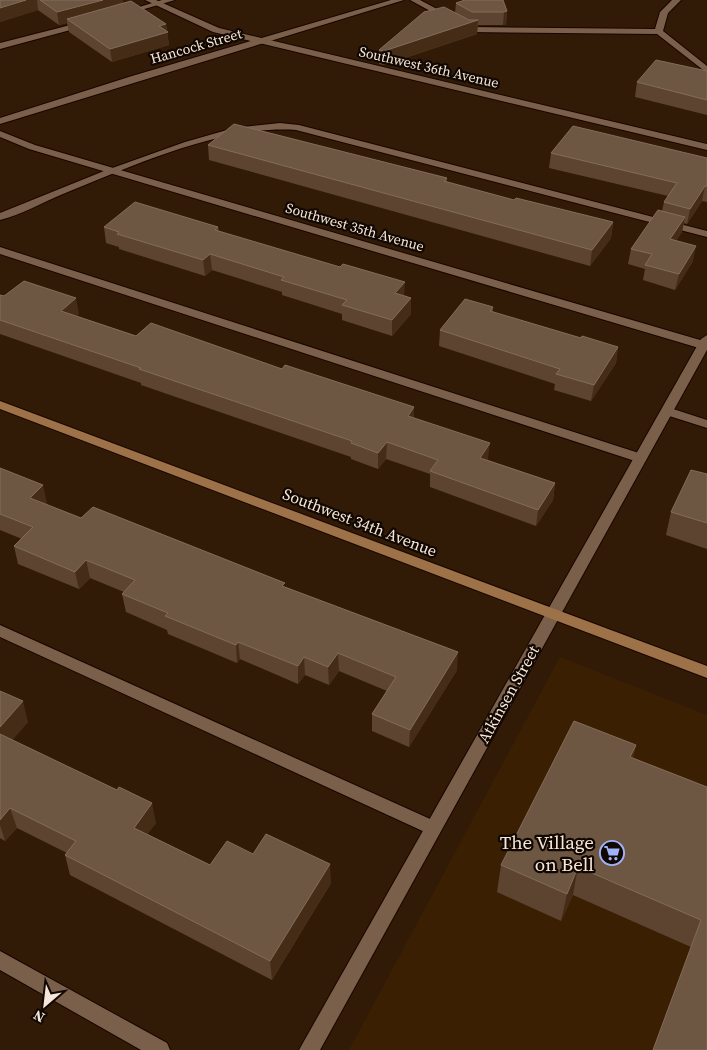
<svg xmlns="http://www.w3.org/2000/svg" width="707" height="1050" viewBox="0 0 707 1050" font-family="'Source Serif 4',serif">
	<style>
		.built { fill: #3a1f03 }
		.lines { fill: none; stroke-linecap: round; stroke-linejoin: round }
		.service-casing { stroke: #180500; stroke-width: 2 }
		.minor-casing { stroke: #180500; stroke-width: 2 }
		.tertiary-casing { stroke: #180500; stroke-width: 2 }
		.secondary-casing { stroke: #180500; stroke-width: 2 }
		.service { fill: #7a604a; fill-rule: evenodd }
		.minor { fill: #7a604a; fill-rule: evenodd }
		.tertiary { fill: #7a604a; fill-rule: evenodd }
		.secondary { fill: #9e7249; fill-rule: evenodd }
		.wall { fill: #5d4430 }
		.shaded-wall { fill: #442c17 }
		.building { fill: #6d5642; stroke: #836c5a }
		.labels { text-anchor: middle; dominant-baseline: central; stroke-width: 4.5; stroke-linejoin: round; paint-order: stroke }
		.far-street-label { font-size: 14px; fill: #f7e7da; stroke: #120802 }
		.street-label { font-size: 16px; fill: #f7e7da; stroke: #120802 }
		.near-poi-label { font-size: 19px; fill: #f7e7da; stroke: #120802; text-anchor: end }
	</style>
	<rect width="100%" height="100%" fill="#311b06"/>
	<polygon class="built" points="560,657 707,715 707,1050 349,1050"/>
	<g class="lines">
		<defs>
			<g id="service">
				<polygon points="162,0 175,0 124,15 120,13"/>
				<polygon points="410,0 420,0 471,27 655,29 660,12 672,0 681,0 668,13 663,31 707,66 707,73 657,34 469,32"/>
				<polygon points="86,21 89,21 89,25 0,49 0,43"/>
				<path d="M280,123l19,2 408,106v6l-411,-107c-75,-5 -164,36 -233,64 -20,8 -42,21 -63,26v-7l104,-42 81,-29 49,-14z"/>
				<polygon points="0,247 645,455 647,458 645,461 635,461 0,254"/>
				<polygon points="667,407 707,420 707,428 663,414 661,411"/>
				<polygon points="0,625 439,823 442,828 439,833 433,835 427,833 0,637"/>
			</g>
			<g id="minor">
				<polygon points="145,0 156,0 219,28 707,144 707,150 213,32"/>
				<polygon points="0,131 35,145 707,342 707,348 699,348 29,149 0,137"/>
				<polygon points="0,951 167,1043 170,1050 141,1050 0,970"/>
			</g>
			<g id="tertiary">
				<polygon points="391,0 404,0 0,124 0,118 132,76"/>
				<polygon points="707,335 707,350 320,1050 299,1050 701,339"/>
			</g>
			<polygon id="secondary" points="0,401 707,666 707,678 0,409"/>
		</defs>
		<use href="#service" class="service-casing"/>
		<use href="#minor" class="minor-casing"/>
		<use href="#tertiary" class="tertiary-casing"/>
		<use href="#secondary" class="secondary-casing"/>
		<use href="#service" class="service"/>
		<use href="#minor" class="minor"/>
		<use href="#tertiary" class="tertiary"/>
		<use href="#secondary" class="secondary"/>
	</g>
	<g class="wall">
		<polygon points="0,0 123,0 123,4 166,24 169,45 112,62 69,32 67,23 59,25 38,10 0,22"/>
		<polygon points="456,3 507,11 506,25 478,25 477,34 384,65 379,64 379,50 455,13"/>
		<polygon points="707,71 707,115 635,97 637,82"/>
		<polygon points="208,145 447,178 447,182 514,200 613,222 611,238 590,266 209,160"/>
		<polygon points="551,153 707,158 707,202 702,201 687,224 684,223 682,232 676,241 693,261 675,290 643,280 645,269 628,264 631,249 662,211 664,202 668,196 549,168"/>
		<polygon points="104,227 218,227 219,231 411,298 411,314 392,336 342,320 342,314 282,295 282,292 212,270 205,276 119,249 119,247 106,243"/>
		<polygon points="0,295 79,314 76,316 136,336 282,369 414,407 414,418 488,459 488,460 555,483 553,500 536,526 430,487 430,474 386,459 378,469 351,459 351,457 141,385 141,383 0,334"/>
		<polygon points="493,307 493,312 581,338 618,347 616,363 591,401 554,390 555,384 439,346 440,330"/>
		<polygon points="0,468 47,503 46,504 81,518 285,587 457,670 409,747 372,731 372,714 387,691 339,671 329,685 305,675 298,684 240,659 237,663 168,634 167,630 126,612 122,594 124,592 90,578 79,589 18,564 14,546 22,539 0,530"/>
		<polygon points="707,474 707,549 666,535 671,512"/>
		<polygon points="0,691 28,722 12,740 156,823 147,834 210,865 253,854 331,883 272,980 70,875 65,855 67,853 17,828 5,841 0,838"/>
		<polygon points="636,745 633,758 707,787 707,1050 691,947 573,895 561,921 497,892 501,865"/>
	</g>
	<g class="shaded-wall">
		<polygon points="26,0 37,0 38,10 0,22 0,8"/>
		<polygon points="103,0 123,0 124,8 67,19 67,23 59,25 57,12"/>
		<polygon points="507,11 506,25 503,25 504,12"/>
		<polygon points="478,20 477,34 384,65 384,51"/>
		<polygon points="166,24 169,45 112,62 110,49 159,26"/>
		<polygon points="705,186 702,201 687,224 690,209"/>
		<polygon points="685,217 682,232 667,255 670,239"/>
		<polygon points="613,222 611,238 590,266 592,250"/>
		<polygon points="696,246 693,261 675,290 679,274"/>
		<polygon points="210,254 212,270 205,276 203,260"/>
		<polygon points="405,282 404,298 395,293"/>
		<polygon points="76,298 79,314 64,327 61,311"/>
		<polygon points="411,298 411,314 392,336 392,320"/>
		<polygon points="618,347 616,363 591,401 594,385"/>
		<polygon points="414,407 414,423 408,416"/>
		<polygon points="387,442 386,459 378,469 378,453"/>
		<polygon points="490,443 488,459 478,474 480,458"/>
		<polygon points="555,483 553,500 536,526 538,510"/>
		<polygon points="43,485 47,503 34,516 30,498"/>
		<polygon points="86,560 90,578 79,589 75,572"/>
		<polygon points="238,642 240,659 237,663 236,645"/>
		<polygon points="458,652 457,670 409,747 410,730"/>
		<polygon points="338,653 339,671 329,685 328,667"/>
		<polygon points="304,657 305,675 298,684 298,666"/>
		<polygon points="23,701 28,722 2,752 0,746 0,727"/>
		<polygon points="636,745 629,773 630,757"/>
		<polygon points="152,803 156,823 138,847 134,828"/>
		<polygon points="10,808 17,828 5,841 0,825 0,820"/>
		<polygon points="330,864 331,883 272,980 270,961"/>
		<polygon points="578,867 573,895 561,921 567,894"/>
	</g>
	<g class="building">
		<polygon points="0,0 26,0 0,8"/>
		<polygon points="40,0 103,0 57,12"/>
		<polygon points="465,0 503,0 507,11 504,12 472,12 456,3"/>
		<polygon points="131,1 166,24 159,26 168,32 110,49 67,19"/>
		<polygon points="444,7 469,20 478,20 384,51 379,50 424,12"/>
		<polygon points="656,60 707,71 707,100 637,82"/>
		<polygon points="234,124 447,178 444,181 514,200 516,198 613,222 592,250 208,145"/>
		<polygon points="573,126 707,158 707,186 705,186 690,209 664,202 677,183 551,153"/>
		<polygon points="135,202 218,227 215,230 340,267 343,264 405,282 395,293 411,298 392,320 342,305 347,300 281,280 284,277 210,254 203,260 117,234 119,232 104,227"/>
		<polygon points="658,210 685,217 670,239 696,246 679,274 645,265 652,254 631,249"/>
		<polygon points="24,281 76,298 61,311 136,336 151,323 282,369 285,365 414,407 408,416 490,443 480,458 555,483 538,510 430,471 438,460 387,442 378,453 351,443 352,441 139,369 141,368 0,320 0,295 4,296"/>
		<polygon points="465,299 493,307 490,311 581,338 582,336 618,347 594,385 556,374 560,369 440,330"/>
		<polygon points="0,468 43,485 30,498 81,518 93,507 285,583 282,586 458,652 410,730 372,714 396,677 338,653 328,667 304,657 298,666 238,642 236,645 165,616 168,613 122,594 135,580 86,560 75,572 14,546 33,527 0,514"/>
		<polygon points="691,470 707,474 707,523 671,512"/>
		<polygon points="0,691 23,701 0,727"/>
		<polygon points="574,721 636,745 630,757 707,787 707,1050 653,1050 701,920 578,867 567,894 501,865"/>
		<polygon points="0,734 117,790 119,787 152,803 134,828 210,865 227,841 253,854 266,834 330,864 270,961 65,855 76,841 10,808 0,820"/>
	</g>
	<defs>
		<symbol id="supermarket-ring" viewBox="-11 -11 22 22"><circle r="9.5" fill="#120802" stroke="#9fb3fd" stroke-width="1.5"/><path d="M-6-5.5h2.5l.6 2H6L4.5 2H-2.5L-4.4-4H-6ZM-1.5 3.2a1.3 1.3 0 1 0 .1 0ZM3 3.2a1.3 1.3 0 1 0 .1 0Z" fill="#9fb3fd"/></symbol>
	</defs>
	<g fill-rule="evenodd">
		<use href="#supermarket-ring" x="598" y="839" width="28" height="28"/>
	</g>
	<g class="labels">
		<g class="far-street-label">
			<text transform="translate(196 46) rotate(-16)">Hancock Street</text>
			<text transform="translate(429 67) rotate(13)">Southwest 36th Avenue</text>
			<text transform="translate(355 227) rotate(16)">Southwest 35th Avenue</text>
		</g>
		<g class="street-label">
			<text transform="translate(360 522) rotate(21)">Southwest 34th Avenue</text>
			<text transform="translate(508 694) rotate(-61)">Atkinsen Street</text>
		</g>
		<g class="near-poi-label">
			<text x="594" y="842">The Village<tspan x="594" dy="22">on Bell</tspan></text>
		</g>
	</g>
	<g transform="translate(45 1005) rotate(208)" stroke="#120802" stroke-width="4" paint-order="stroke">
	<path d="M0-4L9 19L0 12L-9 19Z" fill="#f7e7da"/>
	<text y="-8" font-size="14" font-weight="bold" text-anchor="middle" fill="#f7e7da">N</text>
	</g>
</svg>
